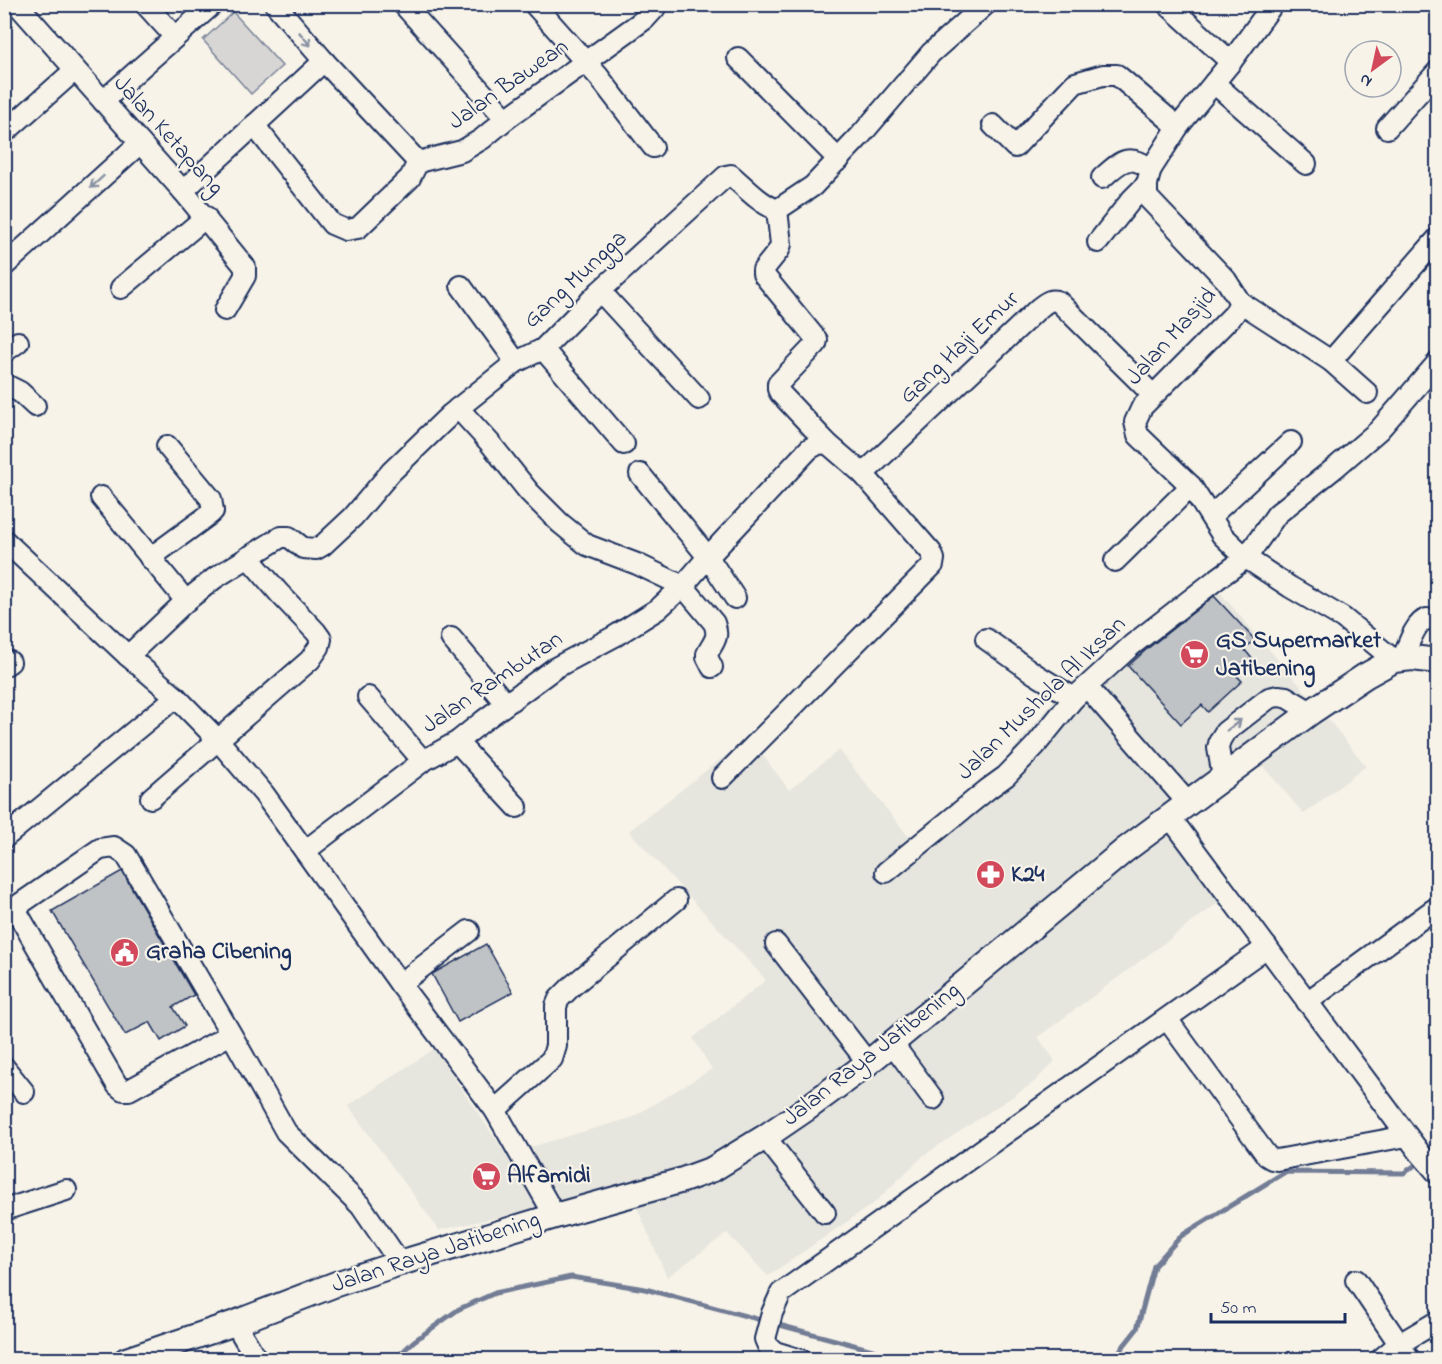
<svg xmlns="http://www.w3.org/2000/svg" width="1442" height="1364" viewBox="0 0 1442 1364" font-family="'Indie Flower',sans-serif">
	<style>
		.built { fill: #e6e5de }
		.green { fill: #d7d6d4; stroke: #798299; stroke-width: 1.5 }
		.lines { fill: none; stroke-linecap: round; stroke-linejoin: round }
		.stream { stroke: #727c95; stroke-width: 5 }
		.building { fill: #c0c3c5; stroke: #1b2f5e; stroke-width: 1.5 }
		.minor-casing { stroke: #1b2f5e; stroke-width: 24 }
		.major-casing { stroke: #1b2f5e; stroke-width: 28 }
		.minor { stroke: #f7f3e8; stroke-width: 20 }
		.major { stroke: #f7f3e8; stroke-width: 24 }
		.oneway { stroke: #8991a3 }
		.labels { text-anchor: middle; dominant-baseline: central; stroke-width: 4.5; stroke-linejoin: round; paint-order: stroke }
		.street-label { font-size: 24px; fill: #1b2f5e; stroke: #f7f3e8 }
		.poi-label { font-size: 24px; font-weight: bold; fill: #1b2f5e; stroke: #f7f3e8; text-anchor: start }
	</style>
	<rect width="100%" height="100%" fill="#f7f3e8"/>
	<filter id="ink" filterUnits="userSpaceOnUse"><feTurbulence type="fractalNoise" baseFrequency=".0167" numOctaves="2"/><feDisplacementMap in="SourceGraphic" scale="12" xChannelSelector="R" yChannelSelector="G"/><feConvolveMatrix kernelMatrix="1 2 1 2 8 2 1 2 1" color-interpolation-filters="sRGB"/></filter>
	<g filter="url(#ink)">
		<polygon class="built" points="1216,588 1311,698 1366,766 1304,814 1261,764 1179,812 1230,894 1038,1037 1055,1061 1033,1083 924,1155 874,1203 768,1276 727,1233 667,1277 629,1189 439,1230 348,1106 434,1049 506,1154 631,1118 712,1069 693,1038 766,980 629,831 749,737 789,790 839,750 912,841 1000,766 1061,692"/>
		<polygon class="green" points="233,12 282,66 251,94 203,40"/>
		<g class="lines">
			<g class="stream">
				<polyline points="394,1360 414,1341 459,1309 495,1293 571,1277 645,1289 910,1360"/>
				<polyline points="1109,1360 1118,1353 1137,1329 1154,1266 1181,1236 1285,1172 1404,1173 1438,1149"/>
			</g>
		</g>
		<g class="building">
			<polygon points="1214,596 1255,640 1244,649 1254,661 1237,676 1242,681 1208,712 1202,705 1181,724 1128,666 1147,649"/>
			<polygon points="122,871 194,995 173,1007 185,1026 161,1041 150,1022 125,1035 52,911"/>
			<polygon points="486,944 513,992 458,1022 432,974"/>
		</g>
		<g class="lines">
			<defs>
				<g id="minor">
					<polyline points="17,4 183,191 245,267 245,276 225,310"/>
					<polyline points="145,4 175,37"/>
					<polyline points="275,4 324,61 418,162"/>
					<polyline points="403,4 506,119"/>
					<polyline points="534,4 599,77 653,147"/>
					<polyline points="1167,4 1231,62"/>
					<polyline points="1273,4 1231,62 1178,127 1151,169 1147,184 1147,197 1226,280 1240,302 1234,314 1142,407 1135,422 1138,435 1191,486 1222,535 1246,558 1290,587 1343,618 1394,660"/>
					<polyline points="738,58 839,160"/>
					<polyline points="1214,83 1306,164"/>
					<polyline points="103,101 213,4"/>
					<polyline points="254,125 332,224 346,230 358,228 410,178 418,162 462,151 482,139 506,119 645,19 655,8 654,4"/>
					<polyline points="993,125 1015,147 1075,83 1103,75 1117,75 1178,127"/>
					<polyline points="1387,128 1438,71"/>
					<polyline points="4,133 75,70"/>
					<path d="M1102,178c18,-16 26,-26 49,-9"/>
					<polyline points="183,191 324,61"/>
					<path d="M777,210l4,34 -2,6 -16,20v4l54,66 -1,4 -38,40v5l2,4 47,50 36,31 176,-166c7,-5 11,-10 20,-6l94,93"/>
					<polyline points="777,210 813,186 861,135 931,53 986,4"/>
					<polyline points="1098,242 1132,199 1147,184"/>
					<polyline points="4,266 140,143"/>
					<polyline points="461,286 516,362"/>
					<polyline points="121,288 206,217"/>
					<polyline points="600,291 699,399"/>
					<polyline points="1240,302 1331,361 1367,393"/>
					<polyline points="543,349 624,444"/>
					<polyline points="4,352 18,342"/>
					<polyline points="1331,361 1438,238"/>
					<polyline points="4,384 20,392 35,406"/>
					<path d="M458,408l32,35 39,49 31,31 27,22 50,19 46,22 31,37c6,15 -1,19 -7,31v3l5,10"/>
					<polyline points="640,474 708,557 735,598"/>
					<polyline points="101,497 186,601"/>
					<polyline points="1211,516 1291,442"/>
					<polyline points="4,540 128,656 176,697 218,740 264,794 400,984 495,1110 555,1216"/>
					<polyline points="150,558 210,514 213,511 211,499 167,446"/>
					<polyline points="1115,561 1191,486"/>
					<polyline points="451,638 506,704"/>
					<polyline points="986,639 1035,674 1074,698"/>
					<path d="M128,656l58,-55 29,-23 66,-41h8l14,11 13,1 7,-4 30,-28 38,-45 60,-58 65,-52 27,-13 57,-58 126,-115 5,-1c14,12 28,28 46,35"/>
					<path d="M1403,658c4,-10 12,-36 24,-39 1,0 9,1 11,1"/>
					<polyline points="4,666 10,662"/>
					<polyline points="1094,695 1188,803"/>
					<polyline points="368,697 423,761"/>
					<polyline points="457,742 517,807"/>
					<polyline points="1223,777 1218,748 1220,740 1225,732 1269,698 1278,696 1286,697 1311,712"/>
					<polyline points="722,778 933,565 934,559 931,552 863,474"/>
					<polyline points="151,798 310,660 319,647 321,639 316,632 279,593 248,557"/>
					<polyline points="1170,817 1420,1153 1438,1174"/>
					<polyline points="4,838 176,697"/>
					<polyline points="305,851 423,761 457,742 483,721 555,668 615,636 658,609 683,586 708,557 809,449 818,444 827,443"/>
					<polyline points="886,872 988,789 1006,776 1035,746 1074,698 1132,645 1217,579 1246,558 1277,514 1336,467 1379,430 1438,362"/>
					<polyline points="776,944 868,1063"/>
					<polyline points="400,984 469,931"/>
					<polyline points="1307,1002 1433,910 1438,908"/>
					<polyline points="1167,1019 1267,1156 1272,1159 1277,1160 1407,1136"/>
					<polyline points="231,1034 129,1090 123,1090 117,1085 18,914 18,908 20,904 100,849 114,847 126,855 231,1034 286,1132 361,1206 400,1263"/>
					<polyline points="892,1043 933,1099"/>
					<polyline points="4,1067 24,1092"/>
					<polyline points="495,1110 552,1059 556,1046 556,1006 559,999 572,986 676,900"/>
					<polyline points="765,1137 825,1213"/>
					<polyline points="4,1210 66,1190"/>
					<polyline points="1356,1280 1410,1360"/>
					<polyline points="235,1323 257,1360"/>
					<polyline points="801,1360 775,1352 768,1346 765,1339 772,1313 781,1293 1267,947"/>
					<polyline points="1380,1360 1399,1344 1438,1321"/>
				</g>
				<polyline id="major" points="126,1360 235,1323 336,1284 400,1263 555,1216 683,1180 713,1169 765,1137 806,1109 868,1063 1125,850 1311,712 1365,676 1394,660 1412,658 1438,661"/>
			</defs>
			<use href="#minor" class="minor-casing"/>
			<use href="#major" class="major-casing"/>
			<use href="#minor" class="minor"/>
			<use href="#major" class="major"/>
		</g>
		<defs><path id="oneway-shaft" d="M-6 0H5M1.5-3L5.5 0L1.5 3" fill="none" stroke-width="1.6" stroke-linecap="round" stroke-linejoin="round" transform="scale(1.5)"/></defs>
		<g class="oneway">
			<use href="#oneway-shaft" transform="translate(305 39) rotate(50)"/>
			<use href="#oneway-shaft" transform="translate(97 182) rotate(138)"/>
			<use href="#oneway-shaft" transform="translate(1234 725) rotate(-37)"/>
		</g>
	</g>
	<defs>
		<symbol id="supermarket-disc" viewBox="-11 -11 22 22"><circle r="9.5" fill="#d1495b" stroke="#f7f3e8"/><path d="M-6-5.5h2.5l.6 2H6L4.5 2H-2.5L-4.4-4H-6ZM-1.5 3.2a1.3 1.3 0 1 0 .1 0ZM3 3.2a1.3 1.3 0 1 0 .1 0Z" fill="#fff"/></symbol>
		<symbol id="pharmacy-disc" viewBox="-11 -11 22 22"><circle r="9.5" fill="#d1495b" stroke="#f7f3e8"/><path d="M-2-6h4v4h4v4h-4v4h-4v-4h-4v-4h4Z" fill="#fff"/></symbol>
		<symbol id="civic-disc" viewBox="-11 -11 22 22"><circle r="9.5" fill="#d1495b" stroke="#f7f3e8"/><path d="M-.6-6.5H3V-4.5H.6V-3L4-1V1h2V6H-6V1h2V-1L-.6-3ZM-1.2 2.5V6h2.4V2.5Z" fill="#fff"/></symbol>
	</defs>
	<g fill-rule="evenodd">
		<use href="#supermarket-disc" x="1178" y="638" width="33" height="33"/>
		<use href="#pharmacy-disc" x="974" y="858" width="33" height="33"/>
		<use href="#civic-disc" x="108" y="936" width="33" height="33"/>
		<use href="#supermarket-disc" x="470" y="1160" width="33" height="33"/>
	</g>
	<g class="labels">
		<g class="street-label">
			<text transform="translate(509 85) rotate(-35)">Jalan Bawean</text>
			<text transform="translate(168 136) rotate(48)">Jalan Ketapang</text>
			<text transform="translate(576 280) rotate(-43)">Gang Mungga</text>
			<text transform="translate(1172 337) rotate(-48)">Jalan Masjid</text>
			<text transform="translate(960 348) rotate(-43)">Gang Haji Emur</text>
			<text transform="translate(493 683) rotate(-34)">Jalan Rambutan</text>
			<text transform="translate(1042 699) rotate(-44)">Jalan Mushola Al Iksan</text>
			<text transform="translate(872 1055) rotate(-38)">Jalan Raya Jatibening</text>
			<text transform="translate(436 1253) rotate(-18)">Jalan Raya Jatibening</text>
		</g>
		<g class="poi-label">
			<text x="1216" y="641">GS Supermarket<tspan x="1216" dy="28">Jatibening</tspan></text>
			<text x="1011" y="875">K24</text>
			<text x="146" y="952">Graha Cibening</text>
			<text x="507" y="1176">Alfamidi</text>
		</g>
	</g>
	<rect width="1442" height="1364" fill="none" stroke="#f7f3e8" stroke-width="24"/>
	<rect x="12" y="12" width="1418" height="1340" fill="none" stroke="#1b2f5e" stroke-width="2" filter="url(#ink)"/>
	<g transform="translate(1373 69) rotate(213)"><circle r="28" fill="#f7f3e8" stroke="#9fa5b1" stroke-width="1.5"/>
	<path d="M0-4.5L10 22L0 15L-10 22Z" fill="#d1495b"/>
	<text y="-9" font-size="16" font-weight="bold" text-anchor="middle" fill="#1b2f5e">N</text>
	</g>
	<path d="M1211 1313v9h134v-9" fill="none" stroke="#1b2f5e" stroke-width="3"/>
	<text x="1220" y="1313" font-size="18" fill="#1b2f5e" stroke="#f7f3e8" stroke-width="4.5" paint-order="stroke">50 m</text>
</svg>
